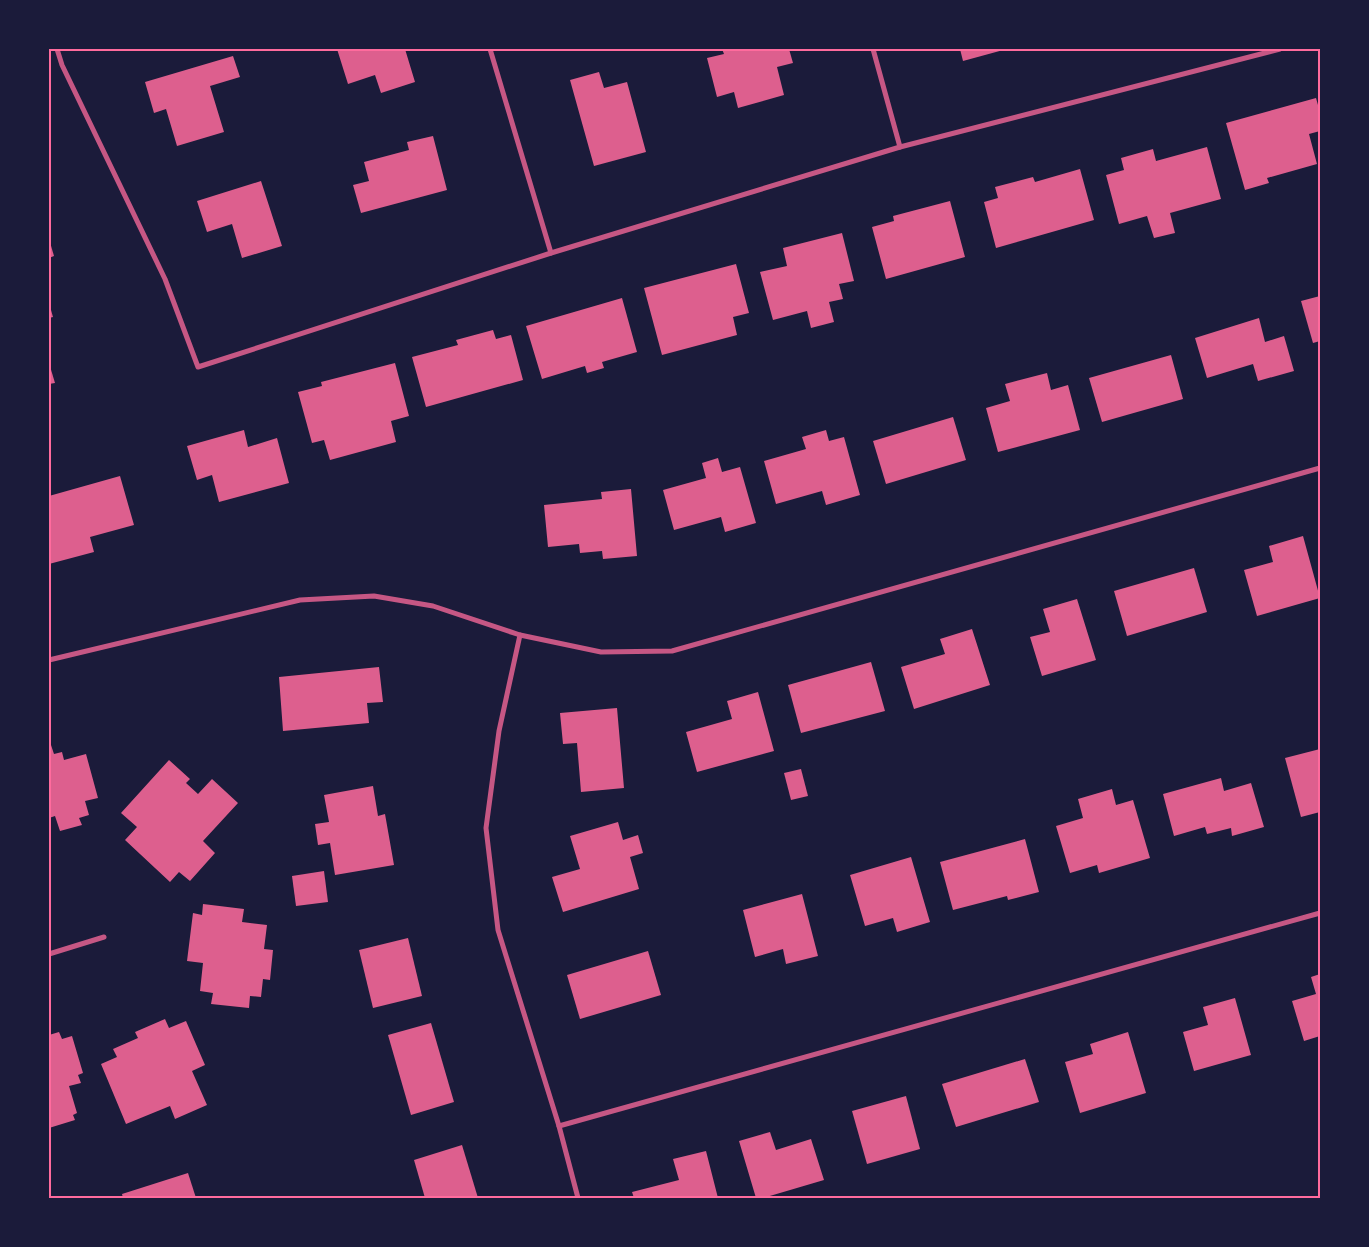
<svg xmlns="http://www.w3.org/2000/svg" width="1369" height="1247" viewBox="0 0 1369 1247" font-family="'IBM Plex Serif',serif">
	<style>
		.building { fill: #dd5f8e }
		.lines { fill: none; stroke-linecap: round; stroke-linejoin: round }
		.minor { stroke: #c65784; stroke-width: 5 }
		.neatline { fill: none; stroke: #ff6b9d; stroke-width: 2 }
	</style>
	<rect width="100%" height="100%" fill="#1b1b3a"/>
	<g class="building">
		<polygon points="337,49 405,49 415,82 381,93 375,75 348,84"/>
		<polygon points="722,49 789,49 793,63 777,67 784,95 738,108 734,92 717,97 707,58 724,54"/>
		<polygon points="960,49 1007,49 963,61"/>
		<polygon points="233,56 240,77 210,86 224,132 177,146 166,109 154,113 145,82"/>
		<polygon points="599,72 604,88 627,82 646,152 594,166 570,80"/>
		<polygon points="1316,98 1320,112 1320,131 1309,134 1317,164 1267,178 1269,183 1245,190 1226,123"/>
		<polygon points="433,136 447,190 361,213 353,185 369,181 364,162 409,150 407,142"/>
		<polygon points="1207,147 1221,199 1170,213 1175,233 1154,238 1147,216 1119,224 1106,175 1124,170 1121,158 1153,149 1156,161"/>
		<polygon points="1080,169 1094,220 996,248 984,202 998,198 995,187 1033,177 1035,182"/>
		<polygon points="261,181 282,246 242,258 232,224 207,232 197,201"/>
		<polygon points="950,201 965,257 886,279 872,227 894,221 893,216"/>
		<polygon points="842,233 854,281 839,284 843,299 829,302 834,322 811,328 807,311 773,320 760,272 787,266 783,248"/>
		<polygon points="49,239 54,256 49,258"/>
		<polygon points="736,264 749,313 733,317 737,335 662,355 644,288"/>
		<polygon points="1320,296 1320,341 1313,343 1301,301"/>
		<polygon points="622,298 637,352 602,362 604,368 587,373 585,366 542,379 526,326"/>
		<polygon points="49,303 53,317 49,318"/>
		<polygon points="1259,318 1265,342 1284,336 1294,371 1258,381 1253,364 1207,378 1195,338"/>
		<polygon points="493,330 496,339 511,335 523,380 426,407 412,357 458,345 456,340"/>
		<polygon points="1171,355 1183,399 1102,422 1089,378"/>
		<polygon points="49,363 55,383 49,384"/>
		<polygon points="395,363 409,416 391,421 396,442 330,460 324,440 312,443 298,392 322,386 321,382"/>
		<polygon points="1047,373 1051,390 1068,385 1080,430 998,452 986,408 1010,401 1005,384"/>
		<polygon points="953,417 966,460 886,484 873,441"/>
		<polygon points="244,430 248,447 277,438 289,483 219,502 212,475 197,480 187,446"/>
		<polygon points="826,430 829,441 844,437 860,495 826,505 822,491 776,504 764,461 806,449 802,437"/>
		<polygon points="718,458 722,472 740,467 756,523 725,532 721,517 674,530 663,490 706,478 702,463"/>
		<polygon points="120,476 134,525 90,537 94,552 49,564 49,496"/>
		<polygon points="631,489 637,556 603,559 602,551 580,553 579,544 548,547 544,505 602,499 601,492"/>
		<polygon points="1303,536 1320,598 1257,616 1244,570 1273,562 1269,546"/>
		<polygon points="1194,568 1207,612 1127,636 1114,591"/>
		<polygon points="1077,599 1096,660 1042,676 1030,637 1050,632 1043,609"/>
		<polygon points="972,629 990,685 914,709 901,667 945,654 940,639"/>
		<polygon points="871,662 885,711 801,733 788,685"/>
		<polygon points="379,667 383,702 367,703 369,723 283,731 279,677"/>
		<polygon points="758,692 774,751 697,772 686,732 732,719 727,701"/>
		<polygon points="617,708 624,788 581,792 577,743 563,744 560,713"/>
		<polygon points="51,745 54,754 62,752 64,760 86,754 98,798 85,801 89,815 79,818 82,825 60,831 55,816 49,818 49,746"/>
		<polygon points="1320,749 1320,812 1301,817 1285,758"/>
		<polygon points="169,760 190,779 186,783 198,794 212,779 238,803 203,841 215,853 190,881 179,872 170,882 125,840 137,827 121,813"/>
		<polygon points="801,769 808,796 791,800 784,773"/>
		<polygon points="1221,778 1224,791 1251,783 1264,827 1232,836 1231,828 1207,834 1205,827 1174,836 1163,794"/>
		<polygon points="373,786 378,816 385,814 394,865 335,875 330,843 318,845 315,824 329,822 324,795"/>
		<polygon points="1112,789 1116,805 1133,800 1150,858 1099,873 1097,865 1070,873 1056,826 1083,818 1078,799"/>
		<polygon points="618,822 623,840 638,835 643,853 630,857 639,889 563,912 552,877 580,869 570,836"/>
		<polygon points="1025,839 1039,892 1008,900 1007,896 953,910 940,862"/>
		<polygon points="911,857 930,922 897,932 893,918 865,926 850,875"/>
		<polygon points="324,871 328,902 296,906 292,876"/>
		<polygon points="802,894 818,956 786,964 783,949 755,957 743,910"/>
		<polygon points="203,904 244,909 242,922 267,925 264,949 273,950 270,980 263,979 261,997 250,996 249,1008 211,1004 213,993 200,991 203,963 187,961 193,913 202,915"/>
		<polygon points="408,938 422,996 373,1008 359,950"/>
		<polygon points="648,951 661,995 580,1019 567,975"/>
		<polygon points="1320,974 1320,1036 1304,1041 1292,1001 1316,994 1311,977"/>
		<polygon points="1235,998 1251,1055 1194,1071 1183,1032 1208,1025 1203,1007"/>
		<polygon points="165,1019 169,1028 186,1021 205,1065 192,1071 207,1105 175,1119 170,1106 126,1124 101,1064 117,1057 113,1049 138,1038 135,1032"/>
		<polygon points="431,1023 454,1102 411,1115 388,1035"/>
		<polygon points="59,1032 62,1039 72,1036 83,1073 78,1075 81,1083 69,1086 77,1113 73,1115 75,1120 49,1128 49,1035"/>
		<polygon points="1128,1032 1146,1093 1080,1113 1065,1062 1093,1054 1090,1044"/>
		<polygon points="1025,1059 1039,1102 956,1127 942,1084"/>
		<polygon points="906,1096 920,1149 867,1164 852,1111"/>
		<polygon points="770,1132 776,1150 811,1139 824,1180 763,1198 756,1198 739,1141"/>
		<polygon points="462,1145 478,1198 425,1198 414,1160"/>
		<polygon points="706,1151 718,1198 634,1198 632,1192 679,1180 673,1159"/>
		<polygon points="188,1173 196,1198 123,1198 122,1194"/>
	</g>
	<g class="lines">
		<g class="minor">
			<polyline points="57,49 62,65 165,279 198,367 551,253 900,147 1280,49"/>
			<polyline points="490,49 551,253"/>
			<polyline points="873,49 900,147"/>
			<polyline points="520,635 499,731 486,828 498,930 559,1126 578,1198"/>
			<polyline points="49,660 300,600 374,596 433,606 520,635 601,652 672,651 1320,468"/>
			<polyline points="49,954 104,937"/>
			<polyline points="559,1126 1320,913"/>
		</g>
	</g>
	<rect width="1369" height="1247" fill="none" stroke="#1b1b3a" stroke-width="100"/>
	<rect x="50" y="50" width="1269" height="1147" class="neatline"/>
</svg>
